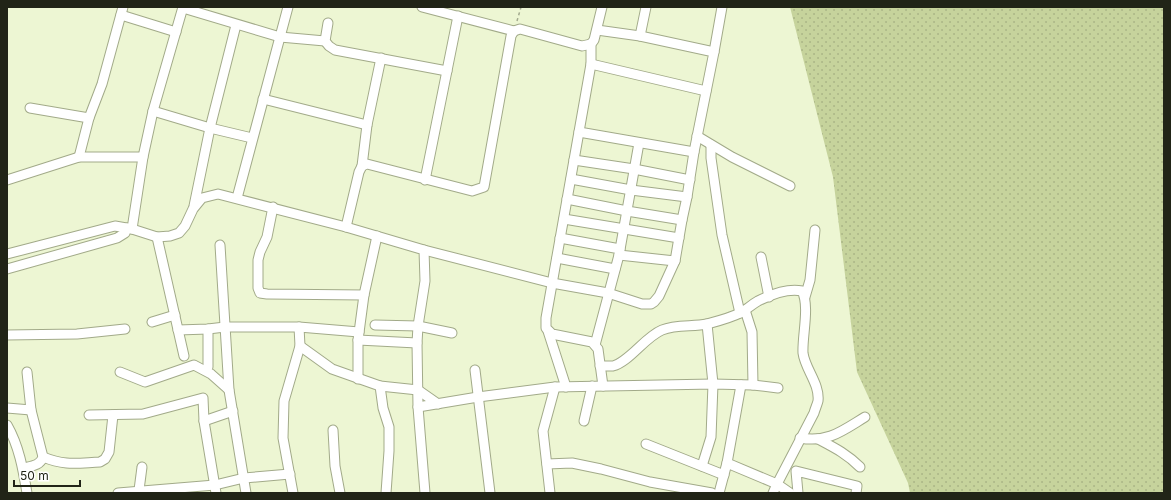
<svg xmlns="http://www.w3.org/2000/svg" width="1171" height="500" viewBox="0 0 1171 500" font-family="Inter,sans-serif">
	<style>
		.grass { fill: url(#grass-dots) }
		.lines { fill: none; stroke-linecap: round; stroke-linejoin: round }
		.street-casing { stroke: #a2aa89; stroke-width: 11 }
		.path { stroke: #a2a98e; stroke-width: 1.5; stroke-dasharray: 3 3; stroke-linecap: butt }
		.street { stroke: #fff; stroke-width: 9 }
	</style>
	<defs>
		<pattern id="grass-dots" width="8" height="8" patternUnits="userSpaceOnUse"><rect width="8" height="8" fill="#c6d39c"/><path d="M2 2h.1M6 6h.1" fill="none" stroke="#aab586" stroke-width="1.8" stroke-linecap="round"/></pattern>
	</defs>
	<rect width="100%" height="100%" fill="#edf6d3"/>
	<polygon class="grass" points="790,7 1164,7 1164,493 910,493 908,483 857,372 833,177"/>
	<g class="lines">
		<defs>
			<g id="street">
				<polyline points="422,7 514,31 520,29 582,46 591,44"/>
				<polyline points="602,7 594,40 591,44 591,64 546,318 546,328 552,334 592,342 598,349 603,386"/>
				<polyline points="183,8 280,37 325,41"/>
				<polyline points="121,15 176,32"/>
				<polyline points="328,23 325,41 329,46 335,50 447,71"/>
				<polyline points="640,36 646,7"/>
				<polyline points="714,52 722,7"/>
				<polyline points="591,64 706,91"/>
				<polyline points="263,99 367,125"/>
				<polyline points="30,108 89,118"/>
				<polyline points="153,111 210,128 252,138"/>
				<polyline points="579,132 694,152"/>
				<polyline points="697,136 732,157 790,186"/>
				<polyline points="711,145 711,158 722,235 740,313"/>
				<polyline points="79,157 89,118 102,84 123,7"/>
				<polyline points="574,160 634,169 690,180"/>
				<polyline points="362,166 367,164 472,191 484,187 511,36 514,31"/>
				<polyline points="571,179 631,190 687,197"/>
				<polyline points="7,180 79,157 143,157"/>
				<polyline points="425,180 458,16"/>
				<polyline points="237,198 288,7"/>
				<polyline points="567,199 627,211 682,220"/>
				<polyline points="194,206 210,128 236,25"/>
				<polyline points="273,207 267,237 260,252 258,260 258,288 260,293 267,294 364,295 358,340 358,379"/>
				<polyline points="564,219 679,238"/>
				<polyline points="346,227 359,172 362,166 367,125 381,58"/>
				<polyline points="132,229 143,157 153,111 183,7"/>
				<polyline points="157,237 184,356"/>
				<polyline points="560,238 620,249"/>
				<polyline points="220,245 229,390 246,493"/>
				<polyline points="424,250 552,283 608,293 642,304 651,304 654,302 659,296 675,261 682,220 687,197 694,152 714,52 640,36 597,30"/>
				<polyline points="7,254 115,226 132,229 157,237 170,236 179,233 185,226 193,209 202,198 218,194 346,227 424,250 425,281 418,326 417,343 418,407 425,493"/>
				<polyline points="619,255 675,261"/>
				<polyline points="761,257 769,297"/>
				<polyline points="557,258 615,269"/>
				<polyline points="7,269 117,238 125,233 127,228"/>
				<polyline points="364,295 377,236"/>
				<polyline points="805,297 810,280 815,230"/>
				<polyline points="745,310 752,332 753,385"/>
				<polyline points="152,322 175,315"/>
				<polyline points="375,325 418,326 452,333"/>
				<polyline points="178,330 208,329 225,327 299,327 359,332"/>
				<polyline points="548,331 566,387"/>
				<polyline points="7,335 77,334 125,329"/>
				<polyline points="358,340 417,343"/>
				<polyline points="595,345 619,255 639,143"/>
				<polyline points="300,346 332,369 380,386 383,408 389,427 389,451 386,493"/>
				<path d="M600,366c4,0 9,0 13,0 16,-4 32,-29 49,-36 14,-6 31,-3 45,-6 11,-3 23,-6 33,-11 6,-3 11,-8 18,-12 12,-6 30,-13 44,-10 8,15 0,45 1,62 2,16 17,31 15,48 -1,4 -3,8 -4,12l-37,71 -4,9"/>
				<polyline points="208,367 208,329"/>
				<polyline points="475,370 490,493"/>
				<polyline points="120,372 145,382 194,365 211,374 229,390"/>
				<polyline points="380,386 418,390 438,404"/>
				<polyline points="418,407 478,397 555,387 713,384 753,385 778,388"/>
				<polyline points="7,408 31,410"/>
				<polyline points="89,415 143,414 203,398 204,421 216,493"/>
				<polyline points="204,421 233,411"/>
				<polyline points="584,421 592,386"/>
				<path d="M7,425c12,21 16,44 20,68"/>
				<polyline points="333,430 335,466 340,493"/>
				<path d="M800,438c28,5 42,-7 65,-21"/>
				<path d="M818,439c17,9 29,15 42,28"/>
				<polyline points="646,444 724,475"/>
				<path d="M43,457c22,9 34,6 57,5l5,-3 4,-7 4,-37"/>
				<polyline points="727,463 777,484 790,493"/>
				<polyline points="547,464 572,463 601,469 650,482 712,493"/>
				<polyline points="702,466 711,437 713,384 707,324"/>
				<path d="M23,468c8,-2 17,-2 20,-11l-12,-47 -4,-38"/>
				<polyline points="139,490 142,467"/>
				<polyline points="118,493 215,485 244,478 290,474"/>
				<polyline points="293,493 283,438 284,401 300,346 299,327"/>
				<polyline points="550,493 543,431 555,387"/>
				<polyline points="719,493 727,463 741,385"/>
				<polyline points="798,493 796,471 857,486 856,493"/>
			</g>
		</defs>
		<use href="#street" class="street-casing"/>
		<polyline class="path" points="517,21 521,7"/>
		<use href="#street" class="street"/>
	</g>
	<rect width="1171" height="500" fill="none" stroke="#212417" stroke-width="16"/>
	<path d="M14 480v6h66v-6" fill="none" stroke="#212417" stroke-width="2"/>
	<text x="20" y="480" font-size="12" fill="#212417" stroke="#ffffff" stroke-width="3" paint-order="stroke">50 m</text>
</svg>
